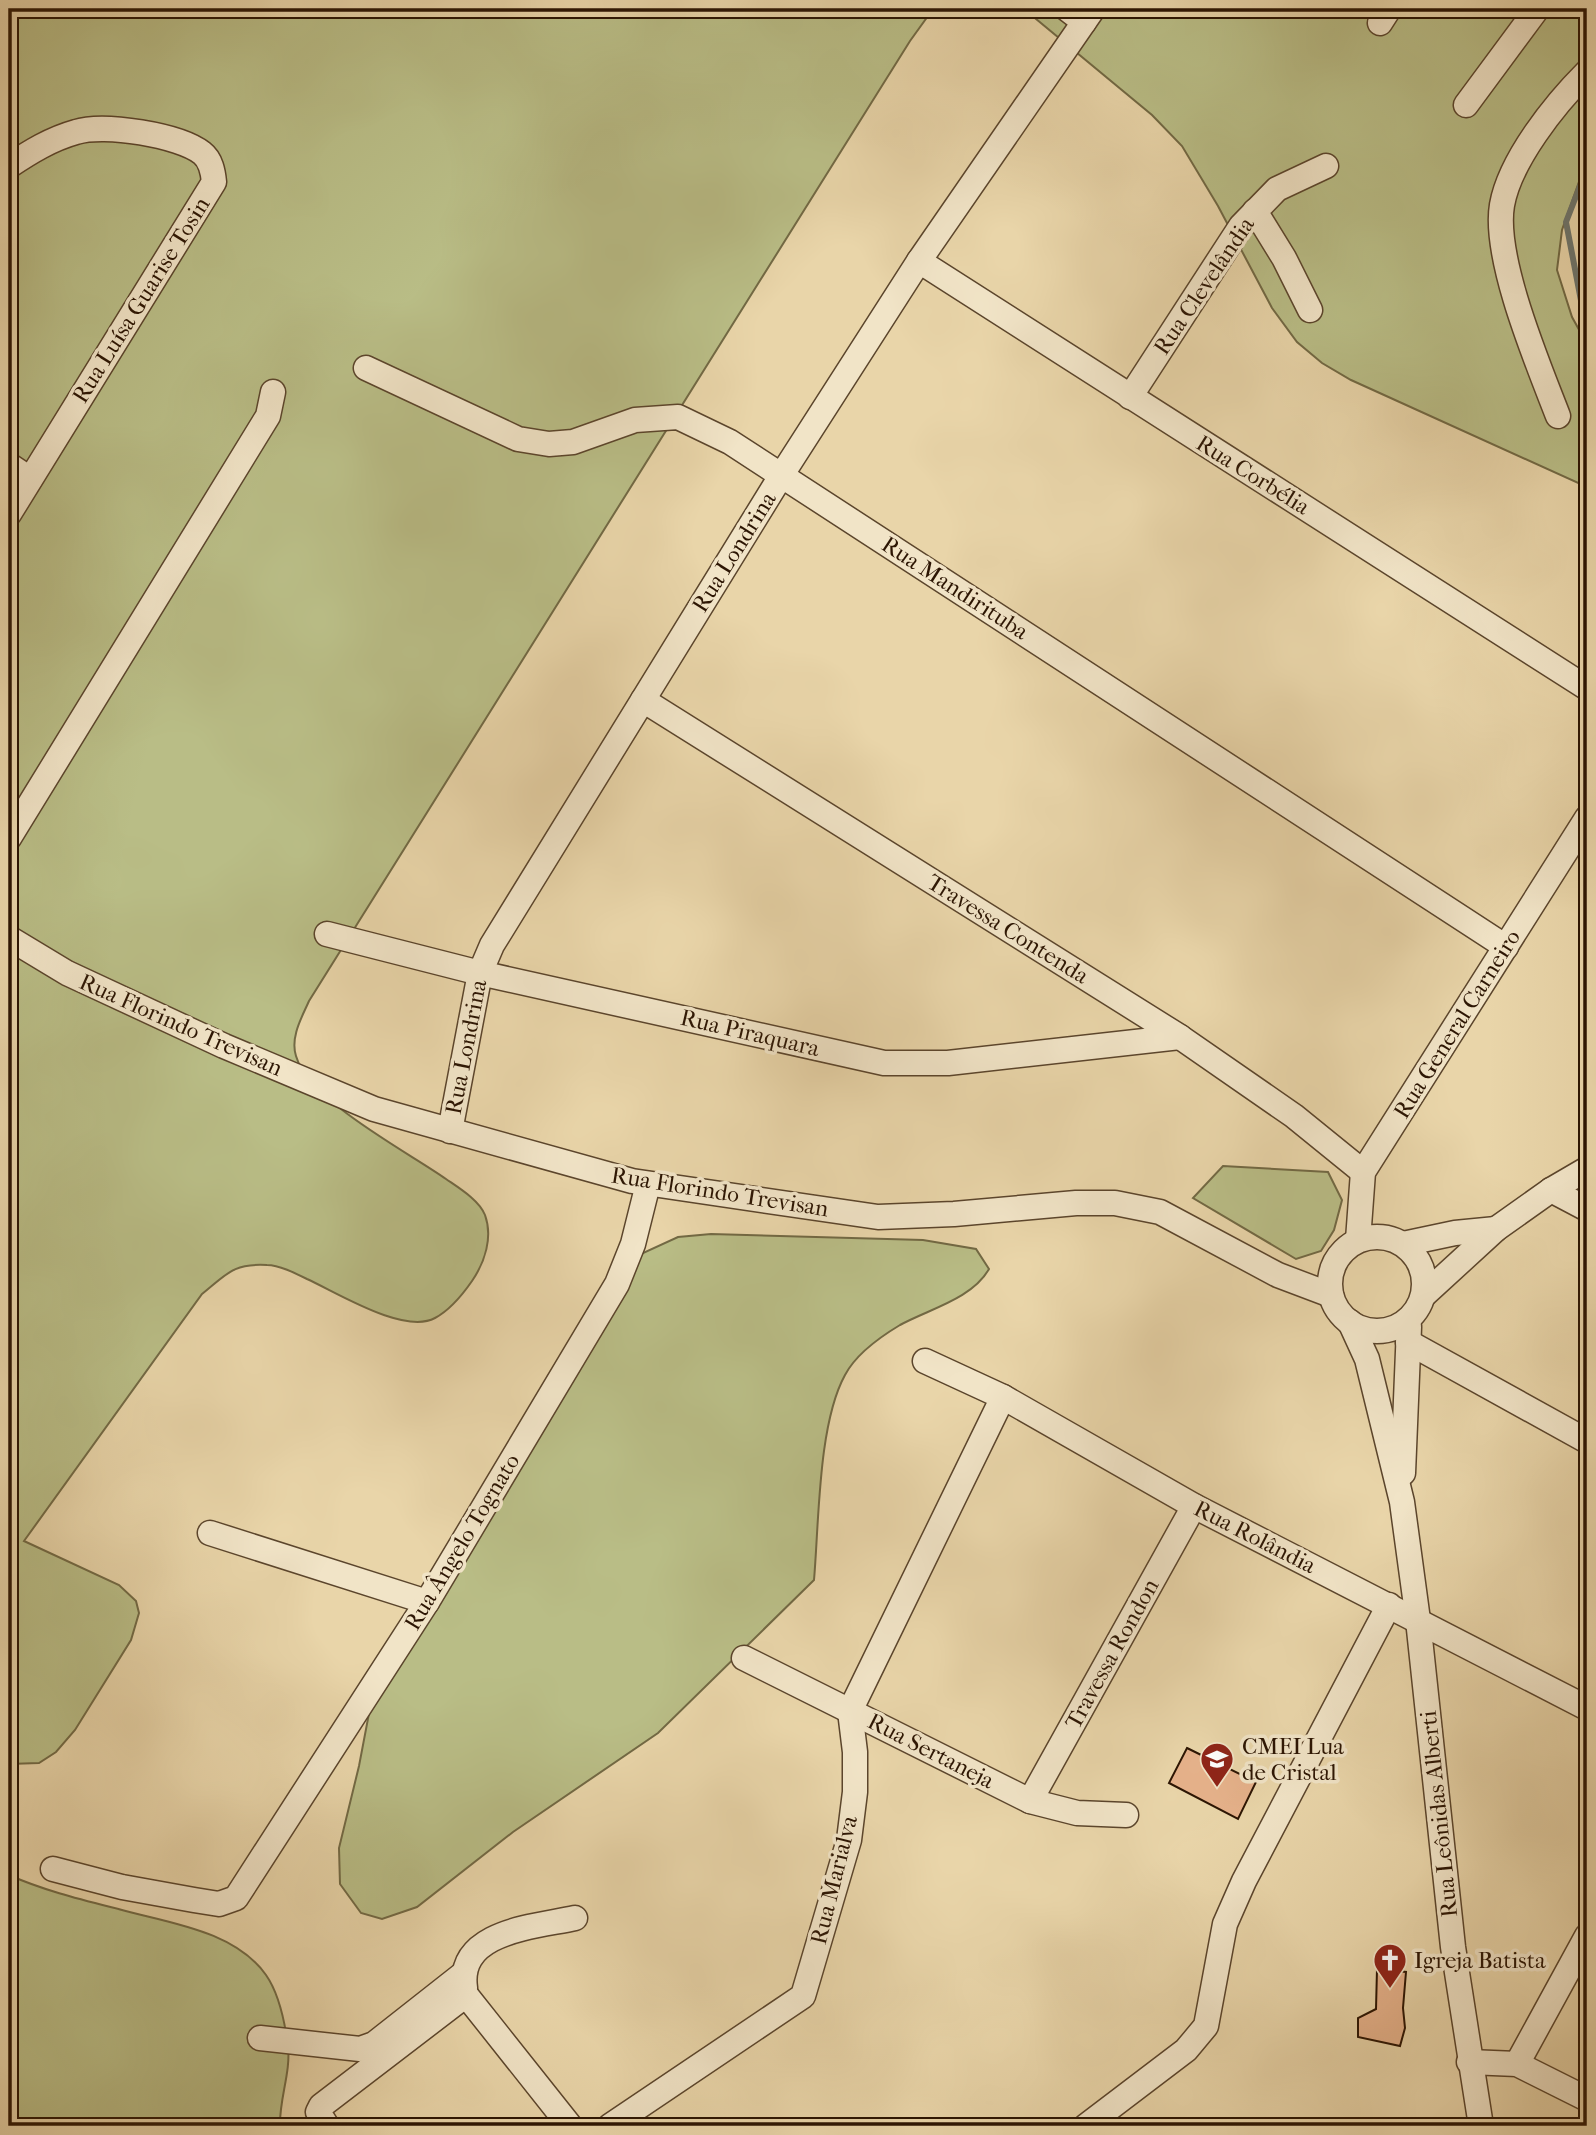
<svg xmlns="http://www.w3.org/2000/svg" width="1596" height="2135" viewBox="0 0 1596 2135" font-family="'IM FELL French Canon',serif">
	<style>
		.green { fill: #b9bd86; stroke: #726944; stroke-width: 2 }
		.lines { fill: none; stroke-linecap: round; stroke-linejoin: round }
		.stream { stroke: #6f766d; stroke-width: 6 }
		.building { fill: #e6b28b; stroke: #2c1503; stroke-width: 2 }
		.minor-casing { stroke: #5b452c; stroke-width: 27 }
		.minor { stroke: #f1e4c7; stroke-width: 24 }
		.labels { text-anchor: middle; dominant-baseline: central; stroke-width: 7; stroke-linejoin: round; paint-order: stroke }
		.street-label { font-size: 23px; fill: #2c1503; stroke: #f1e4c7 }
		.poi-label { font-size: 23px; fill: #2c1503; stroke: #f1e4c7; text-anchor: start }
	</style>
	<rect width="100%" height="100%" fill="#e9d5a9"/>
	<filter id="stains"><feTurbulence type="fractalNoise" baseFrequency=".00286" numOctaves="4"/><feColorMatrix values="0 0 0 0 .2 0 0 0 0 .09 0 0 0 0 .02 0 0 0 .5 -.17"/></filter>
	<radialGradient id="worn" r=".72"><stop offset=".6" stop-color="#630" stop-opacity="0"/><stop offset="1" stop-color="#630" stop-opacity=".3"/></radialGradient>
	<g class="green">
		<path d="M9,9h924l-23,32 -601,960c-7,16 -19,36 -13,55 13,45 112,96 150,123 13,9 33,21 39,36 8,22 0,47 -13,66 -9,13 -22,29 -37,37 -31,17 -99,-26 -128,-39 -12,-6 -28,-14 -40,-14 -34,-2 -40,9 -65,29l-178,247 95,44 17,16 3,12 -8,27 -56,90 -19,22 -17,11 -30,1z"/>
		<polygon points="1024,9 1587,9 1587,159 1562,230 1557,270 1572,317 1587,344 1587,487 1351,380 1322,363 1297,342 1272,308 1218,206 1182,146 1152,115"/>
		<polygon points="1223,1166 1328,1172 1342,1200 1334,1230 1321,1251 1296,1259 1193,1198"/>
		<path d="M711,1234l212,6 53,9 13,20c-17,30 -60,40 -89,56 -20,12 -44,29 -55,50 -27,49 -26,148 -31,205l-156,153 -145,99 -96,75 -35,12 -21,-6 -21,-29 -1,-36 20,-82 11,-58 236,-408 37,-47 35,-16z"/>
		<path d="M9,1875c36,16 74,25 113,35 48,13 113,21 144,65 14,20 19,48 22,71 3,26 -9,54 -8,80h-271z"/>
	</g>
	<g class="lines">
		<polyline class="stream" points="1587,168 1566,222 1587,332"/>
	</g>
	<g class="building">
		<polygon points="1187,1748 1256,1782 1238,1819 1169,1783"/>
		<polygon points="1377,1969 1406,1972 1403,2008 1405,2028 1400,2046 1358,2037 1358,2018 1376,2009"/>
	</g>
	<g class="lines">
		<defs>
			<g id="minor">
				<polyline points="1067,9 1084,22"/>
				<polyline points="1380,23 1389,9"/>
				<polyline points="1466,105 1537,9"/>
				<path d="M9,166c21,-14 42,-27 67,-34 28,-9 103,3 126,21 9,7 11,19 12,29l-205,332"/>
				<polyline points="1255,211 1284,258 1310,310"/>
				<polyline points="919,261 1587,688"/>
				<polyline points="366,368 518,439 549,444 573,442 635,420 678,417 730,442 1506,947"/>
				<polyline points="1130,397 1241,226 1277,189 1326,166"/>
				<path d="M1558,416c-20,-52 -65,-158 -56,-211 8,-45 53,-101 85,-133"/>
				<polyline points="9,465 30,479"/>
				<polyline points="643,700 1180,1037 1294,1116 1363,1172"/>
				<polyline points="9,838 268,416 273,392"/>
				<polyline points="327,934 480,973 884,1063 948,1063 1180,1037"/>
				<polyline points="9,938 67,973 224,1046 374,1109 632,1181 878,1217 954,1214 1076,1203 1115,1203 1160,1212 1278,1275 1331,1295"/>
				<polyline points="450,1131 480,973 492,945 781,476 919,261 1093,9"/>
				<polyline points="1551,1190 1587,1209"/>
				<circle cx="1377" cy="1284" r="47"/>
				<polyline points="1358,1240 1363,1172 1587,818"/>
				<polyline points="1403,1244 1455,1233 1496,1229"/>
				<polyline points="1424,1295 1496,1229 1551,1190 1587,1169"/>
				<polyline points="1350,1322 1367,1359 1402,1502 1418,1620 1453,1947 1481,2126"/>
				<polyline points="1408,1342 1587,1441"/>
				<polyline points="925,1361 1003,1397 1194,1506 1587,1708"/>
				<polyline points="1403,1473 1409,1327"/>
				<polyline points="210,1533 427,1602"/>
				<polyline points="744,1658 1030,1801 1077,1813 1126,1815"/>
				<polyline points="1030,1801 1194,1506"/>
				<polyline points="53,1869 122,1887 194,1900 219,1904 236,1898 427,1602 617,1284 633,1244 648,1184"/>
				<path d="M465,1988c-8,-57 69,-61 110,-70"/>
				<polyline points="466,1995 570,2126"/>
				<polyline points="260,2038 360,2049 374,2044 463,1974"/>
				<polyline points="1469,2062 1517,2064 1587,2099"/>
				<polyline points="1517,2064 1587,1936"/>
				<polyline points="327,2126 318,2112 321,2106 466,1995"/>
				<polyline points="610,2126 803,1996 849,1840 855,1792 855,1752 850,1711 1003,1397"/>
				<polyline points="1086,2126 1186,2050 1206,2026 1225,1924 1244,1881 1389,1605"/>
			</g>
		</defs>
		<use href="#minor" class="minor-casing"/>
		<use href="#minor" class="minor"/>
	</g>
	<defs>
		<symbol id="school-pin" viewBox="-11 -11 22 30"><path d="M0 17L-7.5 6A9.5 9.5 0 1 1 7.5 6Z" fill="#8f2418" stroke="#f1e4c7"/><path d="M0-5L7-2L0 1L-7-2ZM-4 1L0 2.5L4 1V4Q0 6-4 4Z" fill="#fff"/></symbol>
		<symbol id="church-pin" viewBox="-11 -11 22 30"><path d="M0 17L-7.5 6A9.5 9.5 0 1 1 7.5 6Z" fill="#8f2418" stroke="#f1e4c7"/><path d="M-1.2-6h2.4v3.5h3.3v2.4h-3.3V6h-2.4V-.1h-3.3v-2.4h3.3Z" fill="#fff"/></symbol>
	</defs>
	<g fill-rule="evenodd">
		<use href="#school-pin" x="1198" y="1740" width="38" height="52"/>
		<use href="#church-pin" x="1371" y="1941" width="38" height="52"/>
	</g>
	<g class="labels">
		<g class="street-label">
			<text transform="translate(1204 286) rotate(-56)">Rua Clevelândia</text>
			<text transform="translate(141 300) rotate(-58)">Rua Luísa Guarise Tosin</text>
			<text transform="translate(1253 475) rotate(32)">Rua Corbélia</text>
			<text transform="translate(734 552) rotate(-58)">Rua Londrina</text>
			<text transform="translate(955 588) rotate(33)">Rua Mandirituba</text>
			<text transform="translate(1008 929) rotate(32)">Travessa Contenda</text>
			<text transform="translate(1457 1024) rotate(-58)">Rua General Carneiro</text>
			<text transform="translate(181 1025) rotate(24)">Rua Florindo Trevisan</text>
			<text transform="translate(750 1033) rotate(13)">Rua Piraquara</text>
			<text transform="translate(466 1047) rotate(-79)">Rua Londrina</text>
			<text transform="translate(720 1192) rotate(9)">Rua Florindo Trevisan</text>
			<text transform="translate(1255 1537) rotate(27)">Rua Rolândia</text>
			<text transform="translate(462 1542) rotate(-59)">Rua Ângelo Tognato</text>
			<text transform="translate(1112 1654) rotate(-61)">Travessa Rondon</text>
			<text transform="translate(931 1751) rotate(27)">Rua Sertaneja</text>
			<text transform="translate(1439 1814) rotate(-96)">Rua Leônidas Alberti</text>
			<text transform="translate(834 1880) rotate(-76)">Rua Marialva</text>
		</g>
		<g class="poi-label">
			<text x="1242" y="1746">CMEI Lua<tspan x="1242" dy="26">de Cristal</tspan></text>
			<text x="1414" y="1960">Igreja Batista</text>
		</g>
	</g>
	<rect width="1596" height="2135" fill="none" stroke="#e9d5a9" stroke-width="35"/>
	<rect x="10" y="10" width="1575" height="2114" fill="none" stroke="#2c1503" stroke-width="3.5"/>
	<rect x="18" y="18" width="1561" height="2100" fill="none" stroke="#2c1503" stroke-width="2"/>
	<rect width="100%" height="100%" filter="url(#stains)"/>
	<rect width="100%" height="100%" fill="url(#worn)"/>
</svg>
